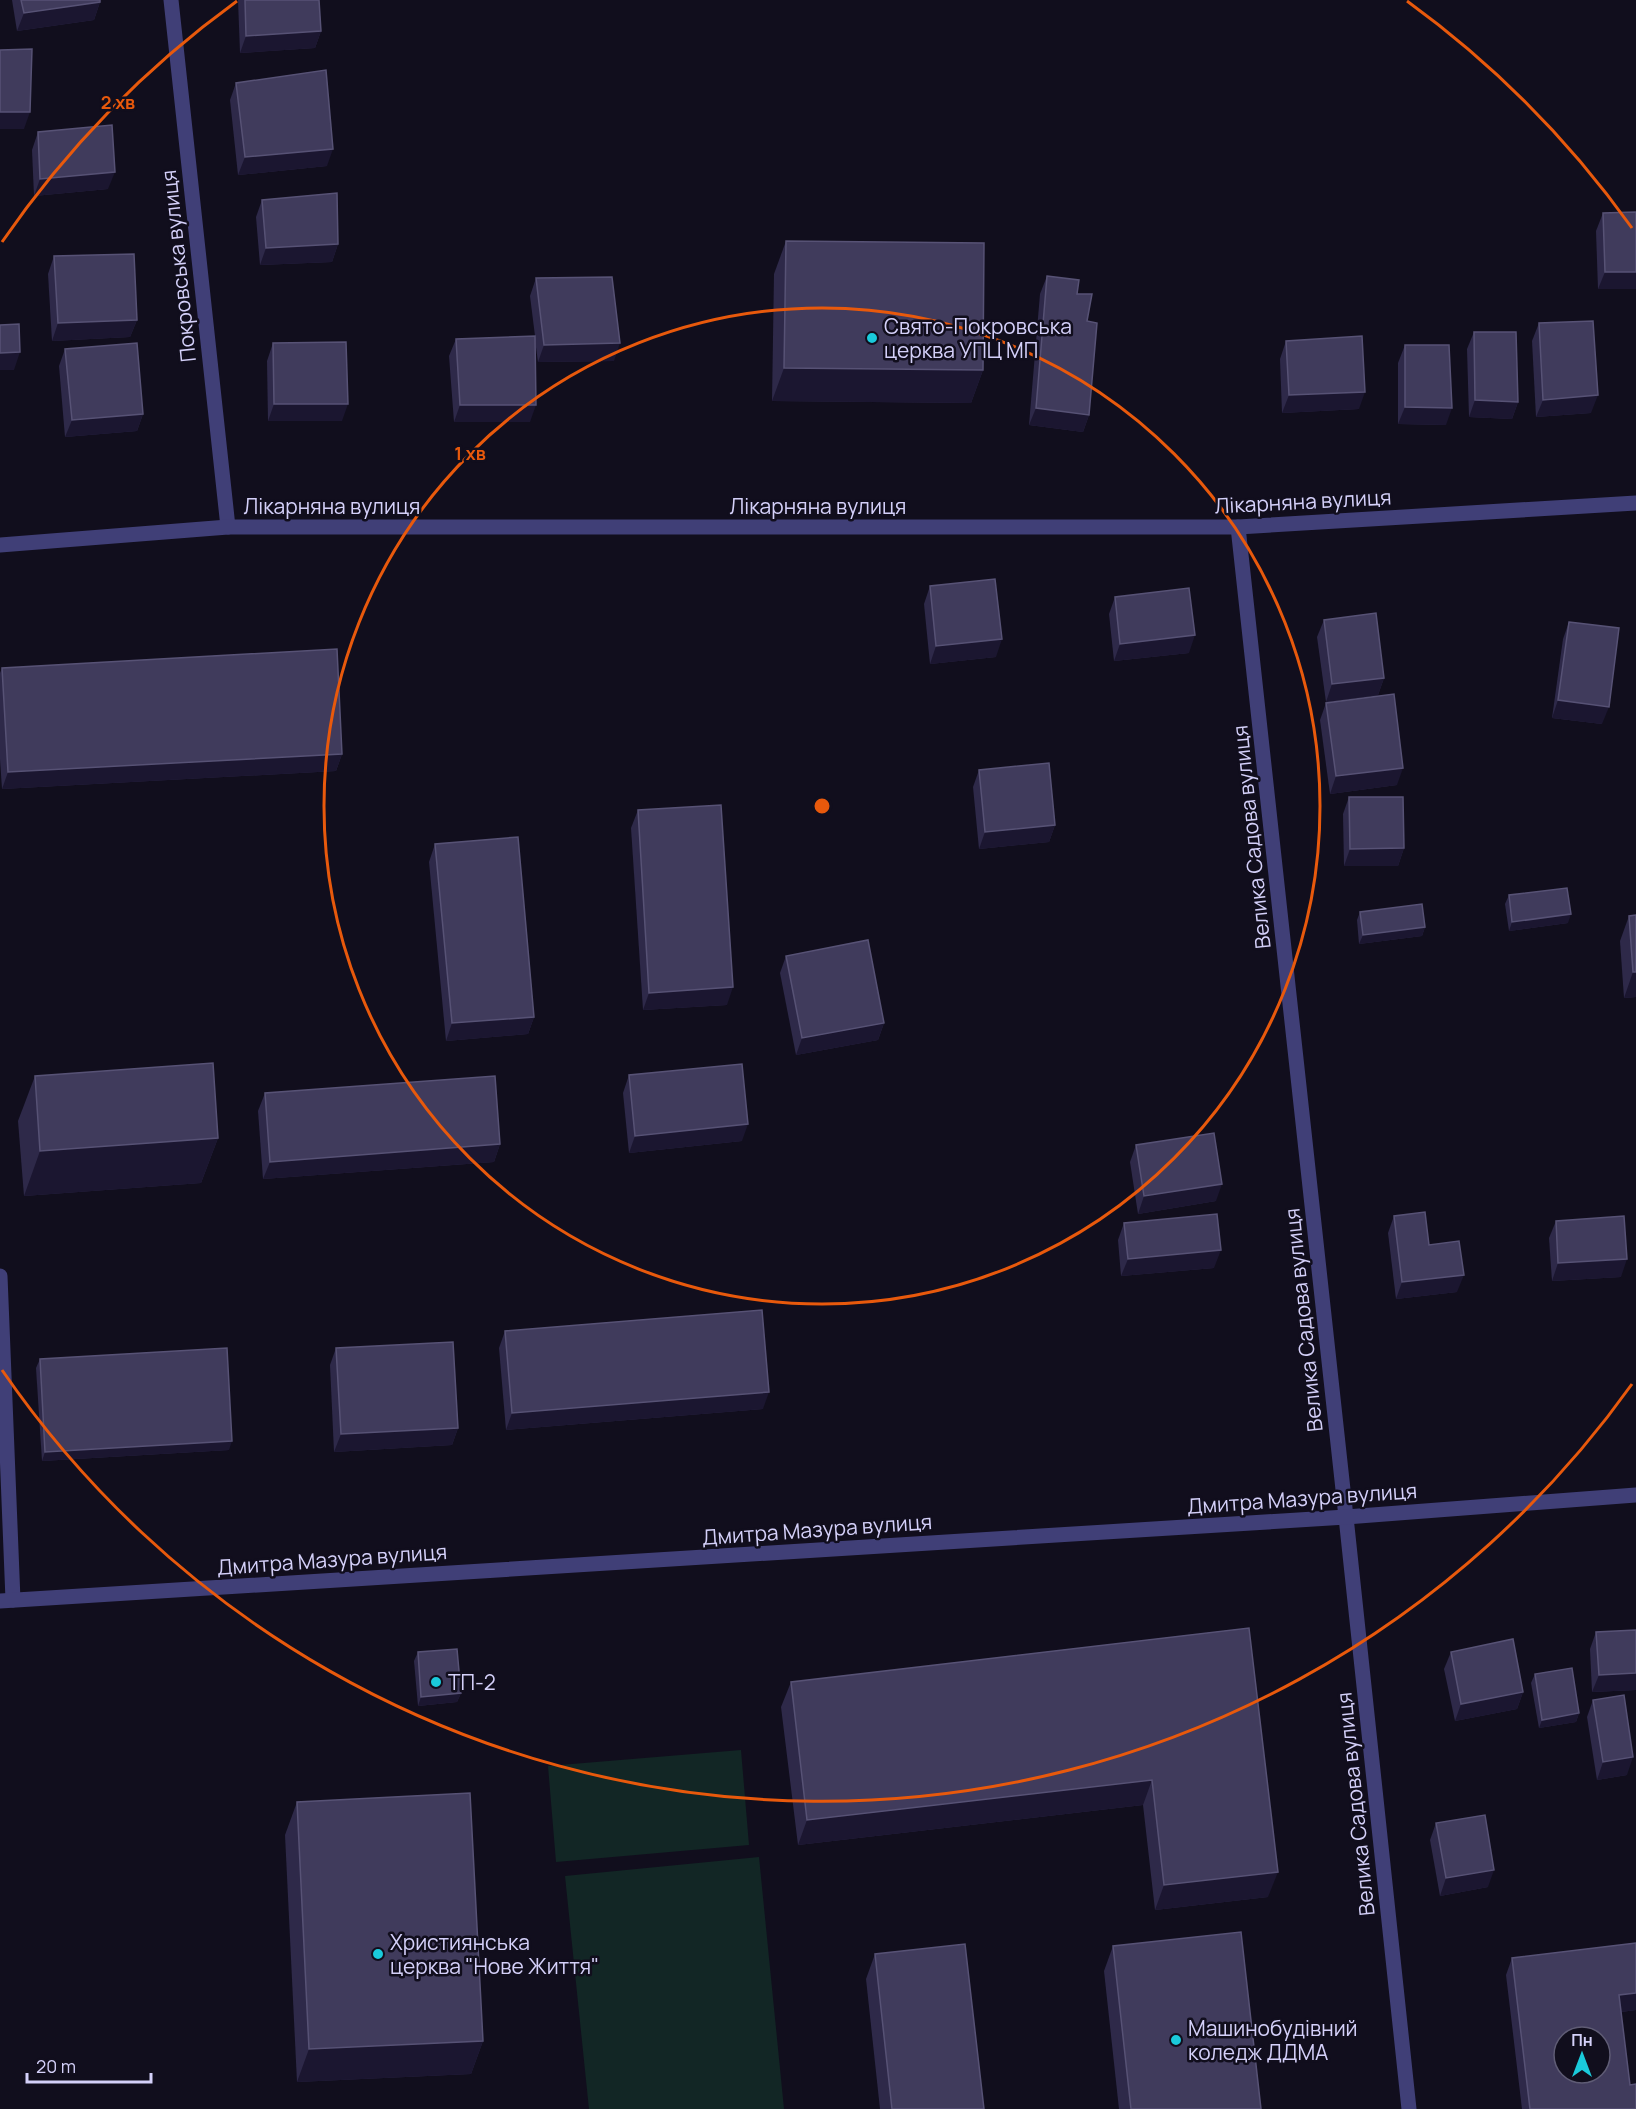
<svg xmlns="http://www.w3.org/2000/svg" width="1636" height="2109" viewBox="0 0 1636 2109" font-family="Manrope,sans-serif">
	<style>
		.green { fill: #122625 }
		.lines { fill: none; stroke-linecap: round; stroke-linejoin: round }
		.minor { stroke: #403f77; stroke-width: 15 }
		.tertiary { stroke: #403f77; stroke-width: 15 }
		.wall { fill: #2e2949 }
		.shaded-wall { fill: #1b1630 }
		.building { fill: #403b5c; stroke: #575275; stroke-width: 1.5; fill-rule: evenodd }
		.ring { fill: none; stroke: #e8590c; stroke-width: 3 }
		.poi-dot { fill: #1acadb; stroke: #110e1d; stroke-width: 2 }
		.labels { text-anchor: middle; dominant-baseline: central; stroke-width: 5; stroke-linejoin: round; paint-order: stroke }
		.street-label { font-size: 21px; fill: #d4d0f9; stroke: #110e1d }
		.poi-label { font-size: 21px; fill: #d4d0f9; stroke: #110e1d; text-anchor: start }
		.centre { fill: #e8590c; stroke: #110e1d; stroke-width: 3 }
		.ring-label { font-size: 18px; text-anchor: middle; font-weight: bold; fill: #e8590c; stroke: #110e1d; stroke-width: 5; stroke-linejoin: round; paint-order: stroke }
	</style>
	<rect width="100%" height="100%" fill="#110e1d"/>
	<g class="green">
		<polygon points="741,1750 749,1845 556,1862 548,1766"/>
		<polygon points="759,1857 784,2109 589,2109 565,1876"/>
	</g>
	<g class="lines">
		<g class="minor">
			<polyline points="171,0 228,527"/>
			<polyline points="1238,527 1346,1517"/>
			<polyline points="0,545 228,527 1238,527 1636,503"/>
			<polyline points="0,1276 13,1600"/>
		</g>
		<g class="tertiary">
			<polyline points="1346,1517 1409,2109"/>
			<polyline points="0,1601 1346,1517 1636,1495"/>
		</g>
	</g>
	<g class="wall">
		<polygon points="12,0 100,0 100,2 94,20 17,31"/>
		<polygon points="238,0 319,0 321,31 315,48 240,53"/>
		<polygon points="236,83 327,166 238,175 230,100"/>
		<polygon points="38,132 108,189 34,196 32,150"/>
		<polygon points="262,200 338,244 332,262 260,265 256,217"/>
		<polygon points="1636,212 1636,289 1598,289 1596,231 1603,213"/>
		<polygon points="786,241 983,370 971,403 772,401 774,274"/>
		<polygon points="54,256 137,320 130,337 52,341 48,274"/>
		<polygon points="1047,276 1077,294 1087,321 1089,415 1083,432 1029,425 1040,294"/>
		<polygon points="536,278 614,361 538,362 535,340 530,422 454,422 449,356 456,339 535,336 530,296"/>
		<polygon points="1539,323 1591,413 1536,417 1532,341"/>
		<polygon points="1474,332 1518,402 1512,419 1469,417 1467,349"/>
		<polygon points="1286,341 1359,409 1282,413 1280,359"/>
		<polygon points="273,343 342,421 268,421 267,361"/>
		<polygon points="1405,345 1446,425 1398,424 1398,363"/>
		<polygon points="65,349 143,414 137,431 65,437 59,366"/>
		<polygon points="930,586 996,657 930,664 924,604"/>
		<polygon points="1115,597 1189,653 1114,661 1109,614"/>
		<polygon points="1324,620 1384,678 1378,695 1326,702 1317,637"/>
		<polygon points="1569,622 1602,724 1552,718 1563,639"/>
		<polygon points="2,668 342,754 336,771 2,789 0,759 0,673"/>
		<polygon points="1326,703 1397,785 1330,794 1320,720"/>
		<polygon points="979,770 1055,825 1049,842 979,849 973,787"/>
		<polygon points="1349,797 1404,848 1398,866 1344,866 1343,814"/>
		<polygon points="638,810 727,1005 643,1010 631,828"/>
		<polygon points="435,844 534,1017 528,1034 446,1041 429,862"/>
		<polygon points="1509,895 1568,923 1509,931 1505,904"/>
		<polygon points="1360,912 1425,927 1422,936 1359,944 1357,920"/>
		<polygon points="1636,915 1636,997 1624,998 1620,941 1629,916"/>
		<polygon points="786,956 884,1023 878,1040 796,1055 780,973"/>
		<polygon points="629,1075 742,1141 629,1153 623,1093"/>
		<polygon points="35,1076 218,1138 201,1183 24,1196 18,1121"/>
		<polygon points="265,1093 500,1144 494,1162 263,1179 258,1111"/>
		<polygon points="1136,1145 1216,1201 1138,1214 1130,1162"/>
		<polygon points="1394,1216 1429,1245 1457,1292 1396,1299 1388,1233"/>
		<polygon points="1556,1221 1621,1277 1552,1281 1549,1238"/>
		<polygon points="1124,1223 1214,1268 1121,1276 1118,1240"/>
		<polygon points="505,1331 763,1409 506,1430 499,1348"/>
		<polygon points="336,1348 458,1428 452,1445 334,1452 330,1365"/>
		<polygon points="40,1359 229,1450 42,1461 36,1368"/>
		<polygon points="1249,1628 1268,1897 1155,1910 1143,1805 798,1845 781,1707 791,1682"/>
		<polygon points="1636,1630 1636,1690 1592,1692 1590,1649 1596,1632"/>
		<polygon points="418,1652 461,1693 457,1702 418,1706 414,1661"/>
		<polygon points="1451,1652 1523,1692 1517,1709 1455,1721 1444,1669"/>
		<polygon points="1535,1674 1579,1713 1576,1722 1539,1728 1531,1683"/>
		<polygon points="1593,1700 1627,1775 1597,1780 1587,1717"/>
		<polygon points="297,1802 483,2041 471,2074 297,2082 285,1835"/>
		<polygon points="1436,1823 1488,1887 1440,1896 1430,1840"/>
		<polygon points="1636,1943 1636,2010 1621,2012 1630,2085 1636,2109 1522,2109 1506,1975 1512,1958"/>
		<polygon points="1113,1946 1261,2109 1119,2109 1104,1971"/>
		<polygon points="875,1954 984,2109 880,2109 866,1979"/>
	</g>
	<g class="shaded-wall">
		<polygon points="100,2 94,20 17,31 24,13"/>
		<polygon points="321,31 315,48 240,53 246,36"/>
		<polygon points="0,112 30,112 24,129 0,129"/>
		<polygon points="333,149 327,166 238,175 245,157"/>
		<polygon points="115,172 108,189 34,196 40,179"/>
		<polygon points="338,244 332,262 260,265 266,248"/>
		<polygon points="1605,272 1636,272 1636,289 1598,289"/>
		<polygon points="137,320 130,337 52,341 58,323"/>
		<polygon points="620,343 614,361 538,362 544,345"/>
		<polygon points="20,352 14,370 0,370 0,353"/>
		<polygon points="784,368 983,370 971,403 772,401"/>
		<polygon points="1365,392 1359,409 1282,413 1289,395"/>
		<polygon points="1598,395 1591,413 1536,417 1543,400"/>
		<polygon points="1475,400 1518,402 1512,419 1469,417"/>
		<polygon points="274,404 348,404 342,421 268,421"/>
		<polygon points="460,405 536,405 530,422 454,422"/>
		<polygon points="1405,407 1452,408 1446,425 1398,424"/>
		<polygon points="1036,408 1089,415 1083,432 1029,425"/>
		<polygon points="143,414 137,431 65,437 72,420"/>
		<polygon points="1195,635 1189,653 1114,661 1120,644"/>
		<polygon points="1002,639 996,657 930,664 936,646"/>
		<polygon points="1384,678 1378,695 1326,702 1332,684"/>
		<polygon points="1558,700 1609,707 1602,724 1552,718"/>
		<polygon points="342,754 336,771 2,789 8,772"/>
		<polygon points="1403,768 1397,785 1330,794 1336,776"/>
		<polygon points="1055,825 1049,842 979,849 985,832"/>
		<polygon points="1404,848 1398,866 1344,866 1350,849"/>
		<polygon points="1571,914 1568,923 1509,931 1512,922"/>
		<polygon points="1425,927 1422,936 1359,944 1363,935"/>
		<polygon points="1633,972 1636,972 1636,997 1624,998"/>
		<polygon points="733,987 727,1005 643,1010 649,993"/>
		<polygon points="534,1017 528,1034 446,1041 452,1023"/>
		<polygon points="884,1023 878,1040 796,1055 802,1038"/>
		<polygon points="748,1124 742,1141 629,1153 635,1136"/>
		<polygon points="218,1138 201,1183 24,1196 40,1151"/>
		<polygon points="500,1144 494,1162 263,1179 270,1162"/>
		<polygon points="1222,1184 1216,1201 1138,1214 1144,1196"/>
		<polygon points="1221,1250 1214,1268 1121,1276 1128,1259"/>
		<polygon points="1627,1259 1621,1277 1552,1281 1558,1263"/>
		<polygon points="1464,1275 1457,1292 1396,1299 1402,1282"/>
		<polygon points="769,1392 763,1409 506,1430 512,1413"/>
		<polygon points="458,1428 452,1445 334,1452 341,1434"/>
		<polygon points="232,1441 229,1450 42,1461 45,1452"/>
		<polygon points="1636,1673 1636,1690 1592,1692 1599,1675"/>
		<polygon points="1523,1692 1517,1709 1455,1721 1461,1704"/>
		<polygon points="461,1693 457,1702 418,1706 421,1697"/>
		<polygon points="1579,1713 1576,1722 1539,1728 1542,1720"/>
		<polygon points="1633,1757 1627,1775 1597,1780 1603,1762"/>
		<polygon points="1152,1780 1143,1805 798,1845 807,1820"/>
		<polygon points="1494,1870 1488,1887 1440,1896 1446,1878"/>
		<polygon points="1278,1872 1268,1897 1155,1910 1164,1885"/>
		<polygon points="1636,1993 1636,2010 1613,2013 1619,1995"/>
		<polygon points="483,2041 471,2074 297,2082 309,2049"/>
	</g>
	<g class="building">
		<polygon points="21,0 100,0 100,2 24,13"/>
		<polygon points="245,0 319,0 321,31 246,36"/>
		<polygon points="32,49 30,112 0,112 0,50"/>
		<polygon points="326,70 333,149 245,157 236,83"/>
		<polygon points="112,125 115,172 40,179 38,132"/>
		<polygon points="337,193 338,244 266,248 262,200"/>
		<polygon points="1636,212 1636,272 1605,272 1603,213"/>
		<polygon points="786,241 984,243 983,370 784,368"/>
		<polygon points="134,254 137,320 58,323 54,256"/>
		<polygon points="1047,276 1079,280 1077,294 1092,294 1087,321 1097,323 1089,415 1036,408"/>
		<polygon points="612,277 620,343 544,345 536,278"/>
		<polygon points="1593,321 1598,395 1543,400 1539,323"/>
		<polygon points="19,324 20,352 0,353 0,325"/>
		<polygon points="1474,332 1516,332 1518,402 1475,400"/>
		<polygon points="535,336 536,405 460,405 456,339"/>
		<polygon points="1362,336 1365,392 1289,395 1286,341"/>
		<polygon points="346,342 348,404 274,404 273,343"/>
		<polygon points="137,343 143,414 72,420 65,349"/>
		<polygon points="1405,345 1449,345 1452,408 1405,407"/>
		<polygon points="995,579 1002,639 936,646 930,586"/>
		<polygon points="1189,588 1195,635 1120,644 1115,597"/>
		<polygon points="1376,613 1384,678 1332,684 1324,620"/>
		<polygon points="1569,622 1619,628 1609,707 1558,700"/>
		<polygon points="337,649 342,754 8,772 2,668"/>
		<polygon points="1394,694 1403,768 1336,776 1326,703"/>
		<polygon points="1049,763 1055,825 985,832 979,770"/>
		<polygon points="1349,797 1403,797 1404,848 1350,849"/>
		<polygon points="721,805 733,987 649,993 638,810"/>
		<polygon points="518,837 534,1017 452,1023 435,844"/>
		<polygon points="1567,888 1571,914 1512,922 1509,895"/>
		<polygon points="1422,904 1425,927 1363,935 1360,912"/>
		<polygon points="1636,915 1636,972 1633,972 1629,916"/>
		<polygon points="868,940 884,1023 802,1038 786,956"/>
		<polygon points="213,1063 218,1138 40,1151 35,1076"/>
		<polygon points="742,1064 748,1124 635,1136 629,1075"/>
		<polygon points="495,1076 500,1144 270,1162 265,1093"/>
		<polygon points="1214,1133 1222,1184 1144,1196 1136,1145"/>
		<polygon points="1425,1212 1429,1245 1459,1241 1464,1275 1402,1282 1394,1216"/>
		<polygon points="1217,1214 1221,1250 1128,1259 1124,1223"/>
		<polygon points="1624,1216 1627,1259 1558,1263 1556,1221"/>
		<polygon points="762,1310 769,1392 512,1413 505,1331"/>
		<polygon points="453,1342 458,1428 341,1434 336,1348"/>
		<polygon points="227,1348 232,1441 45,1452 40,1359"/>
		<polygon points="1249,1628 1278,1872 1164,1885 1152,1780 807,1820 791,1682"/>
		<polygon points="1636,1630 1636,1673 1599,1675 1596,1632"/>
		<polygon points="1513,1639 1523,1692 1461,1704 1451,1652"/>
		<polygon points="457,1649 461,1693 421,1697 418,1652"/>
		<polygon points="1572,1668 1579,1713 1542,1720 1535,1674"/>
		<polygon points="1624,1695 1633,1757 1603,1762 1593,1700"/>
		<polygon points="470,1793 483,2041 309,2049 297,1802"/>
		<polygon points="1485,1815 1494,1870 1446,1878 1436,1823"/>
		<polygon points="1241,1932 1261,2109 1131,2109 1113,1946"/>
		<path d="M1636,1943v50l-17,2 11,90 6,-1v25h-106l-18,-151zM1564,2037h36v36h-36z"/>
		<polygon points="965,1944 984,2109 892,2109 875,1954"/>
	</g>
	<g class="ring">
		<circle cx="822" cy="806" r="498"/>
		<path d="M1632 1384A995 995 0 0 1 2 1370M2 242A995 995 0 0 1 237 1M1407 1A995 995 0 0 1 1632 228"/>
	</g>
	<g class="poi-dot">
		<circle cx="872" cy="338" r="6"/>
		<circle cx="436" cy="1682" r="6"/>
		<circle cx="378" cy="1954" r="6"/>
		<circle cx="1176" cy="2040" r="6"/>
	</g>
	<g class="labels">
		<g class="street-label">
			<text transform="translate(178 266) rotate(-96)">Покровська вулиця</text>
			<text transform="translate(1303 501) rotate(-3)">Лікарняна вулиця</text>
			<text x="332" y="506">Лікарняна вулиця</text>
			<text x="818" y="506">Лікарняна вулиця</text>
			<text transform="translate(1251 837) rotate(-96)">Велика Садова вулиця</text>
			<text transform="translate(1303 1320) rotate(-96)">Велика Садова вулиця</text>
			<text transform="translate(1302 1498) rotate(-4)">Дмитра Мазура вулиця</text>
			<text transform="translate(817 1529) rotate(-4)">Дмитра Мазура вулиця</text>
			<text transform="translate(332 1559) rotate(-4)">Дмитра Мазура вулиця</text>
			<text transform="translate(1355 1804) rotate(-96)">Велика Садова вулиця</text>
		</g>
		<g class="poi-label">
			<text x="884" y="326">Свято-Покровська<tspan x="884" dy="24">церква УПЦ МП</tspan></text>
			<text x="448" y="1682">ТП-2</text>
			<text x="390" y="1942">Християнська<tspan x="390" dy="24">церква "Нове Життя"</tspan></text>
			<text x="1188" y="2028">Машинобудівний<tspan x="1188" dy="24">коледж ДДМА</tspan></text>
		</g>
	</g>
	<circle cx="822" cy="806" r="9" class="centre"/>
	<g class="ring-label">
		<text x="118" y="109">2 хв</text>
		<text x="470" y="460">1 хв</text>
	</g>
	<g transform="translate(1582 2055)"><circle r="28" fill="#110e1d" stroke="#5f5c75" stroke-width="1.5"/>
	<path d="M0-4.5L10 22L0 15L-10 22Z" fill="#1acadb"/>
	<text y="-9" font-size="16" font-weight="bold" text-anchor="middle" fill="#d4d0f9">Пн</text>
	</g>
	<path d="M27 2073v9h124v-9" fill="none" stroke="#d4d0f9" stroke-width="3"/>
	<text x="36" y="2073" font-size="18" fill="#d4d0f9" stroke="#110e1d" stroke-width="4.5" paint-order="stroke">20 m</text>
</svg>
